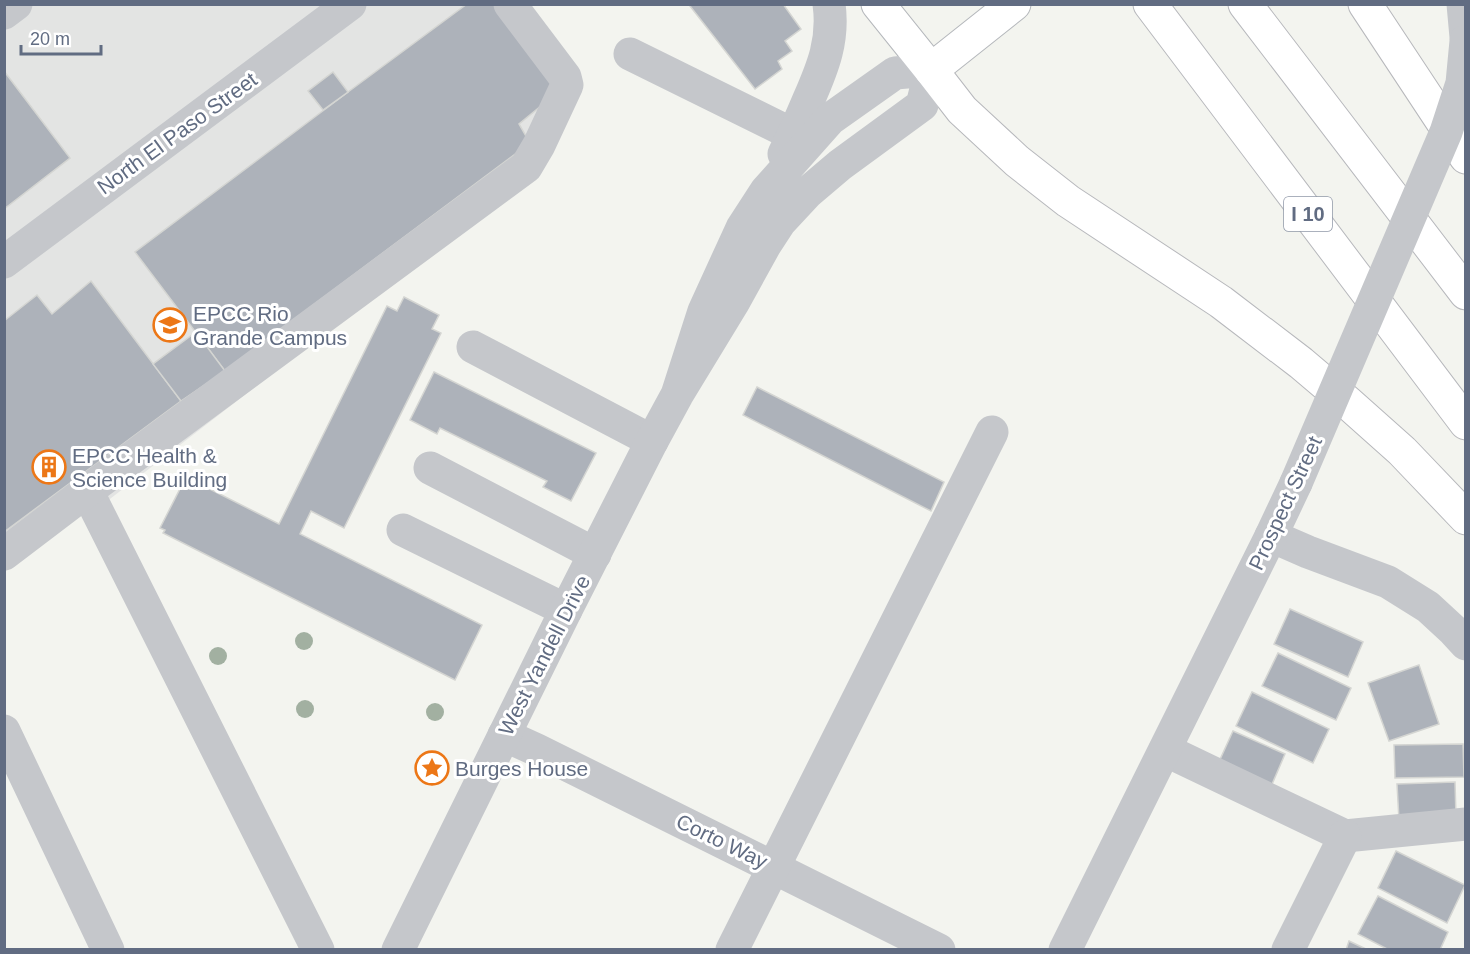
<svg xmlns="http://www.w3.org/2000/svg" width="1470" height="954" viewBox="0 0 1470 954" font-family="Helvetica,sans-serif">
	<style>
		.built { fill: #e3e4e3 }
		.building { fill: #adb2ba; stroke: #d4d5d2; stroke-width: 1.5 }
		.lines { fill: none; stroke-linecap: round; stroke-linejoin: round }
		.major-casing { stroke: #b5b8bc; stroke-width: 35 }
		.highway-casing { stroke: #b7b8bc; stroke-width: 35 }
		.minor { stroke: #c5c7cb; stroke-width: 33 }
		.major { stroke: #fff; stroke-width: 33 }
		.highway { stroke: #fff; stroke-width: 33 }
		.minor-bridge { stroke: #c5c7cb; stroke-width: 33 }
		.tree { fill: #a2b0a1 }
		.labels { text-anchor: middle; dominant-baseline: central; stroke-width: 6; stroke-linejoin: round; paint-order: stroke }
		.shield { fill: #fff; stroke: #9098a8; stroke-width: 1.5 }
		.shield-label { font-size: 20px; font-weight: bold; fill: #616c82 }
		.street-label { font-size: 21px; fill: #616c82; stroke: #fff }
		.poi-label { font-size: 21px; fill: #616c82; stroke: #fff; text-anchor: start }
	</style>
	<rect width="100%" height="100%" fill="#f3f4ef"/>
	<polygon class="built" points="5,5 516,5 578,74 531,174 106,502 5,542"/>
	<g class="building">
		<polygon points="467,4 497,4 555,82 547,101 519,124 530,143 225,371 135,252 348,92"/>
		<polygon points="692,4 783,4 801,29 785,41 792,51 778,61 782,69 755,89 690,6"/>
		<polygon points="4,71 70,158 4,209"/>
		<polygon points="333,72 348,92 323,110 308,91"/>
		<polygon points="91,281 181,401 4,532 4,321 37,295 52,314"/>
		<polygon points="404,297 439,315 432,329 441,333 344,528 311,511 300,534 482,625 455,680 163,533 165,530 160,528 186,477 279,524 387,306 397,311"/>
		<polygon points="196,332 225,371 181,401 153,364"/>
		<polygon points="434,372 596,453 571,501 543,487 547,481 440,428 437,434 410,420"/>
		<polygon points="757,387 944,482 931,511 743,415"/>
		<polygon points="1290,609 1363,642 1348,677 1274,644"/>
		<polygon points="1278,653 1351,688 1336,720 1262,686"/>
		<polygon points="1419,665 1439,724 1389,741 1368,683"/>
		<polygon points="1252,692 1329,729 1313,763 1236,726"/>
		<polygon points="1233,731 1285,754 1270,789 1217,766"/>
		<polygon points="1463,744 1464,777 1395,778 1394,745"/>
		<polygon points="1455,782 1456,817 1399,820 1397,784"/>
		<polygon points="1396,851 1465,885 1447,923 1378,888"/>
		<polygon points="1378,896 1448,932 1440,950 1389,950 1358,934"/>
		<polygon points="1349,941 1368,950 1346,950"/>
	</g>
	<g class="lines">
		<defs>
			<polyline id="major" points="878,4 931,70 1014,4"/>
			<g id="highway">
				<polyline points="1150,4 1466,423"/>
				<polyline points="1245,4 1466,293"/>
				<polyline points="1365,4 1466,157"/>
				<polyline points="931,70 962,110 1017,161 1068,201 1221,302 1301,363 1347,402 1402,451 1466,518"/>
			</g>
		</defs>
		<use href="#major" class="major-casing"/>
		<use href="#highway" class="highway-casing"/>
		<g class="minor">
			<polyline points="1463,4 1466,37"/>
			<polyline points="4,13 16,4"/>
			<polyline points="630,54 794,135"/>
			<path d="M784,154c9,-18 17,-36 25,-55 14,-32 25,-59 20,-95"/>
			<polyline points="4,262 350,4"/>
			<polyline points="473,347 652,441"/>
			<polyline points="430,468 595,554"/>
			<polyline points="87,491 318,950"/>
			<polyline points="403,530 566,610"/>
			<polyline points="1271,536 1308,552 1388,582 1428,607 1454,631 1466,644"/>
			<polyline points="4,554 87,491 526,167 539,145 567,85 565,77 510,4"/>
			<polyline points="4,731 108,950"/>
			<polyline points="504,735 537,750 939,950"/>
			<polyline points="1165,750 1345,836 1466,824"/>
			<polyline points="398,950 566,610 652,441 677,395 733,303 765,245 780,222 807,193 840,165 922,105 931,70 895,73 830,119 766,191 742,228 704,311 677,395"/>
			<polyline points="732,950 992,432"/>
			<polyline points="1065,950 1271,536 1296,483"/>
			<polyline points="1288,950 1345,836"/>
		</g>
		<use href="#major" class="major"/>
		<use href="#highway" class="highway"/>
		<polyline class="minor-bridge" points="1296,483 1446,132 1462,83 1466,41"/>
	</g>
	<g class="tree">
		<circle cx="304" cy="641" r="9"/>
		<circle cx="218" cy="656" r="9"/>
		<circle cx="305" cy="709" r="9"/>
		<circle cx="435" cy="712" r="9"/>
	</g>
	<defs>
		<symbol id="university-ring" viewBox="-11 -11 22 22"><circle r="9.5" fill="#fff" stroke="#ec7717" stroke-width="1.5"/><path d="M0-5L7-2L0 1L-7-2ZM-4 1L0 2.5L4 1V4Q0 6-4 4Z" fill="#ec7717"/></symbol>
		<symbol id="building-ring" viewBox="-11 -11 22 22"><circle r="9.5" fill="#fff" stroke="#ec7717" stroke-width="1.5"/><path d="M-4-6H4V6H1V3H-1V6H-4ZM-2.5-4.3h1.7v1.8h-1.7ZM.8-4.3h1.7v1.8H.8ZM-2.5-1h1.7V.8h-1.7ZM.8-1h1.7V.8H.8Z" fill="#ec7717"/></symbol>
		<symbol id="sight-ring" viewBox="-11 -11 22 22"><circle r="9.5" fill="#fff" stroke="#ec7717" stroke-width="1.5"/><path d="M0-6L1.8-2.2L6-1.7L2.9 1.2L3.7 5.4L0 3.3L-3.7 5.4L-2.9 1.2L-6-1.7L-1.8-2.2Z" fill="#ec7717"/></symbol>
	</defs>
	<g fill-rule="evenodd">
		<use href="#university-ring" x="151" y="306" width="38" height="38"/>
		<use href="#building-ring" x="30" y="448" width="38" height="38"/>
		<use href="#sight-ring" x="413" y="749" width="38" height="38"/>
	</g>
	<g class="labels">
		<rect class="shield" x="1284" y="197" width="48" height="34" rx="4.5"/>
		<g class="shield-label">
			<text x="1308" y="214">I 10</text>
		</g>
		<g class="street-label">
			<text transform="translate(177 133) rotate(-36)">North El Paso Street</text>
			<text transform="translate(1285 503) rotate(-65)">Prospect Street</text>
			<text transform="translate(544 655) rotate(-63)">West Yandell Drive</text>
			<text transform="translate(722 841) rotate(26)">Corto Way</text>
		</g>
		<g class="poi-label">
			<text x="193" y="313">EPCC Rio<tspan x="193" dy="24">Grande Campus</tspan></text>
			<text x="72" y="455">EPCC Health &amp;<tspan x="72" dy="24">Science Building</tspan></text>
			<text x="455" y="768">Burges House</text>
		</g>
	</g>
	<rect width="1470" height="954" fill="none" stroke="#616c82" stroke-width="12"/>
	<path d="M21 45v9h80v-9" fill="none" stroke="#616c82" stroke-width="3"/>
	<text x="30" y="45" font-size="18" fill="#616c82" stroke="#ffffff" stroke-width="4.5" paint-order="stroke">20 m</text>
</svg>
